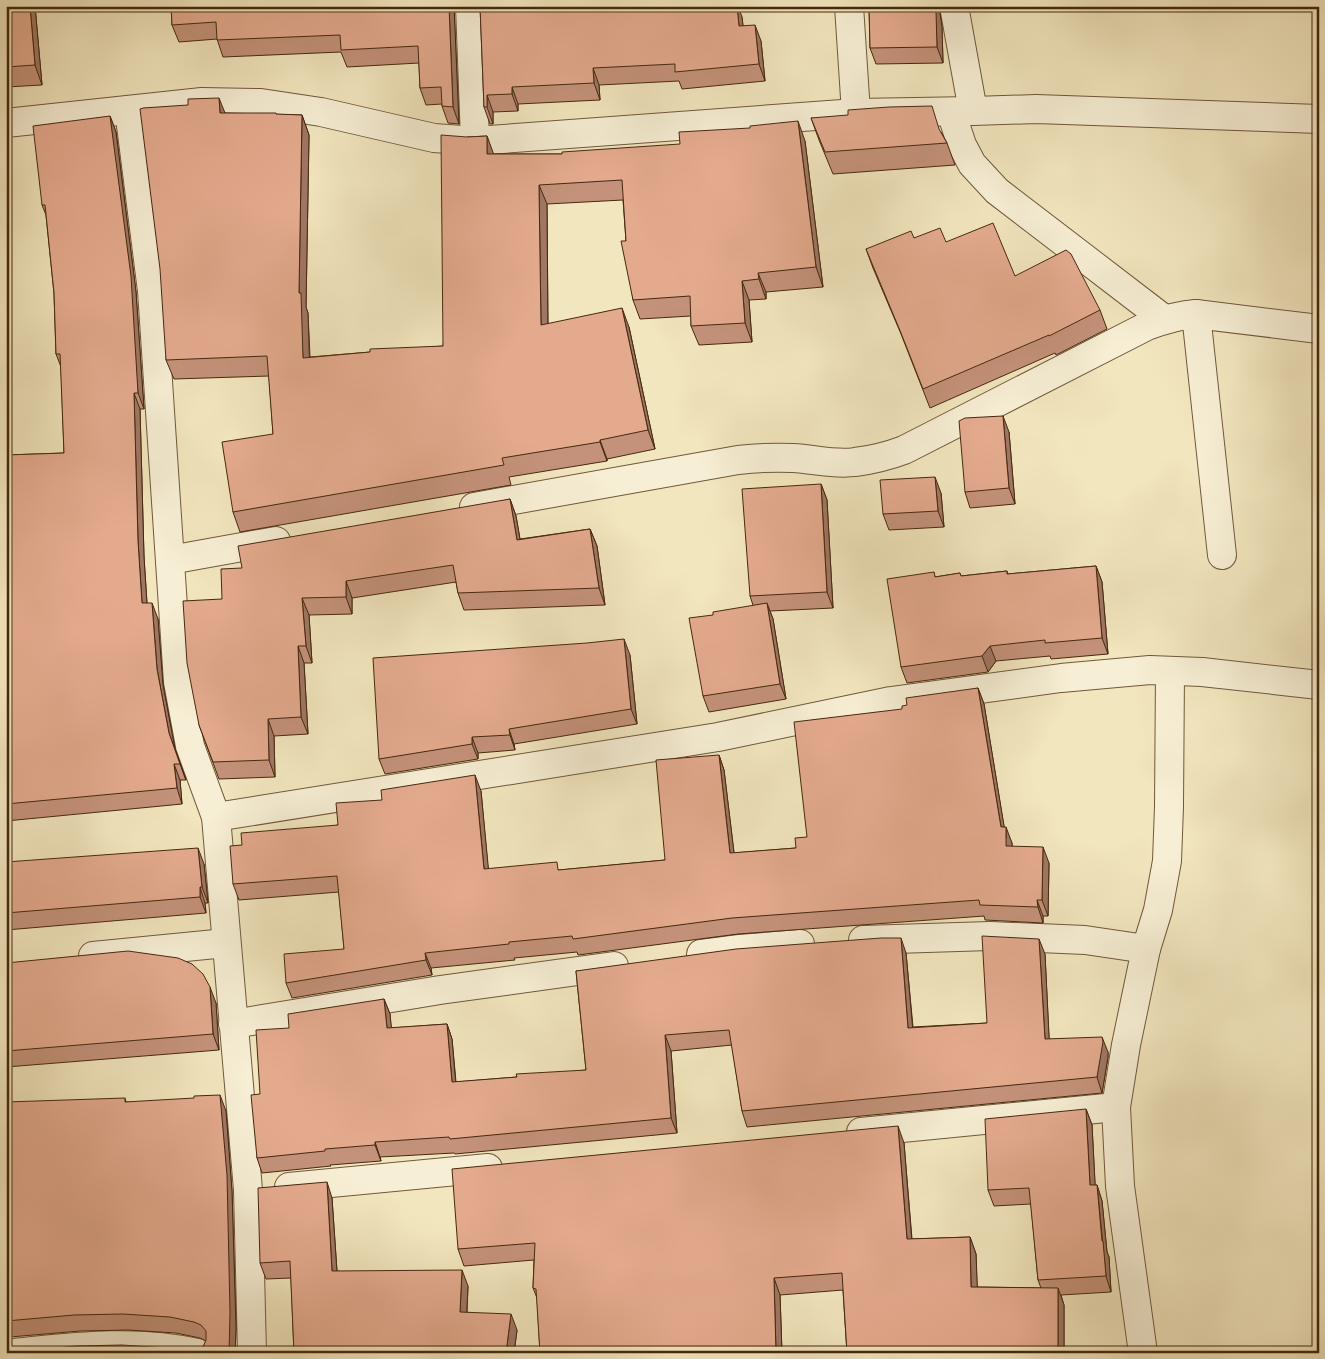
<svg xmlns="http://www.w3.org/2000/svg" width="1325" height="1359" viewBox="0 0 1325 1359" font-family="'IM FELL Great Primer',serif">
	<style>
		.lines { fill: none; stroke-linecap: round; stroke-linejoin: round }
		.minor-casing { stroke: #70583b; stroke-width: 30 }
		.minor { stroke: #f7efd5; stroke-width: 28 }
		.wall { fill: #c4927a; stroke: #45280f }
		.shaded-wall { fill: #a07763; stroke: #45280f }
		.building { fill: #e4aa8e; stroke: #45280f }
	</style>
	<rect width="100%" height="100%" fill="#f2e6be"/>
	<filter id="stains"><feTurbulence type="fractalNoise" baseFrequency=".004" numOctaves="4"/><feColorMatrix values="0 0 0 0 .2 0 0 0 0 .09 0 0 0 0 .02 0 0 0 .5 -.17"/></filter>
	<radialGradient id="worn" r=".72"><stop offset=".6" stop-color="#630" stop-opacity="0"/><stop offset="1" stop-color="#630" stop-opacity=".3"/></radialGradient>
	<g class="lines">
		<defs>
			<g id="minor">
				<polyline points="470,6 475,141"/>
				<polyline points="849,6 856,113"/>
				<polyline points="954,6 973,111"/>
				<polyline points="129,110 152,291 178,682 190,746 216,817 248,1190 252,1353"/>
				<polyline points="951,112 962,145 972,164 997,191 1164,319"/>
				<polyline points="6,123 202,102 261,103 321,112 434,138 475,141 856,113 973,111 1036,109 1319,119"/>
				<polyline points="1196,314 1222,555"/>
				<path d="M474,507l264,-47c19,-2 36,-3 55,-2 21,1 41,7 62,4 17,-2 33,-6 49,-12l243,-124c16,-6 31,-11 49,-12l123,15"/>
				<polyline points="170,560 276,541"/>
				<polyline points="216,817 718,737 891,701 1061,678 1150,670 1202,672 1319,685"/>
				<polyline points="863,940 990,936 1085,940 1146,949"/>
				<polyline points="701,954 740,949 800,944"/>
				<polyline points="93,956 226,943"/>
				<polyline points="233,1024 440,990 614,966"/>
				<polyline points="861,1132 1116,1107"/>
				<polyline points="289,1187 488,1168"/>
				<path d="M12,1353c61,-6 124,-14 185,0"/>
				<polyline points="1143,1353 1120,1186 1116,1107 1126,1045 1146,949 1158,910 1167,861 1169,807 1170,671"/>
			</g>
		</defs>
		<use href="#minor" class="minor-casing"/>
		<use href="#minor" class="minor"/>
	</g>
	<g class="wall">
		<polygon points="6,6 35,6 42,85 6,87"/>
		<polygon points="171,6 454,6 459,124 448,123 442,106 442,104 426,105 420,88 419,63 347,67 341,52 223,57 217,39 179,42 172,25"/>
		<polygon points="480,6 742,17 743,26 761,41 765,81 682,89 679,81 599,85 600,100 518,104 518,111 493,112 493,124 490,124 484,107"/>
		<polygon points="869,6 939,6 942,27 943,63 876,64 870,48"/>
		<polygon points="188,105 225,113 302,115 309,135 306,307 308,313 310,357 443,346 467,137 487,136 493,154 562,154 805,141 823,287 766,292 766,299 749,300 752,342 699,345 691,326 691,316 640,319 633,300 626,241 623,200 547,204 548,324 629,327 655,449 607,459 607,461 509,477 511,485 240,532 233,512 273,434 269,376 174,379 166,360"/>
		<polygon points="110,116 116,132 136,292 144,409 140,409 144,557 147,603 158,619 163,685 175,749 186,780 180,780 182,804 6,821 6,455 64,453 61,367 56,354 54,293 46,215 42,205"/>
		<polygon points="811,118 941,132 947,143 955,165 833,174 819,140"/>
		<polygon points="914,238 946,242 1015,276 1100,310 1107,329 1056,355 1055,353 930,408 901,334 873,268 866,249"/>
		<polygon points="1009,432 1015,504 970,508 965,492"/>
		<polygon points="821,484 827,500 833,608 770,611 773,619 786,699 709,712 703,696 753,605 750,596"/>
		<polygon points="941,493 944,527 889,530 883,514"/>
		<polygon points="510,499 516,516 520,539 590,529 597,546 605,605 464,610 458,593 456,582 352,598 352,614 309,615 312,663 304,663 308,734 274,736 275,777 219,779 199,725 222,599 242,568"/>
		<polygon points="1096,566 1102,582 1108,654 1051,659 1050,656 996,661 988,672 907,683 901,667 934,572 935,577 960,573 961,576 1007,571 1008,574"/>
		<polygon points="630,655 637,724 514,744 515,750 478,753 478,759 385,774 379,759"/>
		<polygon points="978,688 984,704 1004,827 1012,843 1012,846 1049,863 1048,916 1043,916 1043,923 985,920 984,916 738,934 578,955 577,952 514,958 515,960 431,968 432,975 292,998 286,983 344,949 339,892 239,900 233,884 242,845 338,825 382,800 481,791 488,869 560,870 665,860 719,755 724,770 734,853 796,848 807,837 902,709"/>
		<polygon points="6,862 204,864 208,903 205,903 206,913 6,930"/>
		<polygon points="906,953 913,1027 987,1023 1045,954 1049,1039 1108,1052 1108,1057 1102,1093 747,1127 742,1111 732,1045 671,1051 677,1133 455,1154 454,1153 380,1157 381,1161 330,1165 331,1166 262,1173 257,1158 260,1094 289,1028 384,999 390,1014 391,1028 447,1024 452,1039 456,1082 517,1077 586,1070 576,971"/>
		<polygon points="6,963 216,1003 219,1050 6,1067"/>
		<polygon points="125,1098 126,1102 226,1111 232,1191 236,1328 235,1353 189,1352 197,1351 203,1347 206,1341 200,1338 176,1333 128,1330 80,1331 10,1337 6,1339 6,1288 9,1287"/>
		<polygon points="1086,1109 1092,1125 1095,1185 1097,1185 1102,1201 1107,1252 1109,1257 1111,1292 1061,1295 1064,1305 1064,1353 847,1353 843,1290 780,1295 782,1353 540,1353 537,1298 533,1288 534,1260 464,1266 458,1249 904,1143 912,1239 970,1237 976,1254 977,1287 1041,1288 1038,1280 1031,1204 994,1206 988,1190"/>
		<polygon points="332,1198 337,1271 468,1286 467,1312 517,1330 514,1353 294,1353 291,1278 266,1279 260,1263"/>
	</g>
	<g class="shaded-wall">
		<polygon points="30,6 35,6 42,85 35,65"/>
		<polygon points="449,6 454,6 459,124 453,107"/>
		<polygon points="737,6 738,6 742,17 745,43 739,26"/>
		<polygon points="935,6 939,6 942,27 943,63 937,47"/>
		<polygon points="755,25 761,41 765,81 759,64"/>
		<polygon points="593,68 599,85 600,100 594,83"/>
		<polygon points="512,87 518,104 518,111 512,94"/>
		<polygon points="487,95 493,112 493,124 487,107"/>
		<polygon points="219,98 227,118 220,113"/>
		<polygon points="302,115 309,135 306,307 308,313 310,378 303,358 299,293"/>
		<polygon points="110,116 116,132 136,292 144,409 138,393"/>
		<polygon points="798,121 805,141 823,287 816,267"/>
		<polygon points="487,136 494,155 487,154"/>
		<polygon points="539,185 547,204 548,345 541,325"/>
		<polygon points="758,273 766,292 766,299 759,279"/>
		<polygon points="742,281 749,300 752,342 745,323"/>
		<polygon points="622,308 629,327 655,449 648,430"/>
		<polygon points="134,393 140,409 144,557 148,620 142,603 138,541"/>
		<polygon points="1003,416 1009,432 1015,504 1009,488"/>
		<polygon points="600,440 607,459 607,461 600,442"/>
		<polygon points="935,477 941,493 944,527 938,511"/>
		<polygon points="821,484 827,500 833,608 827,592"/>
		<polygon points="510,499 516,516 523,557 517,540"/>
		<polygon points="590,529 597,546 605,605 599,588"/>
		<polygon points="1096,566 1102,582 1108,654 1102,638"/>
		<polygon points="346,581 352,598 352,614 346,597"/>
		<polygon points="302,598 309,615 312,663 306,646"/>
		<polygon points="152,603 158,619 163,685 175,749 186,780 169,733 157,669"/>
		<polygon points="767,603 773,619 786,699 780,684"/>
		<polygon points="624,639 630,655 637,724 631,709"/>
		<polygon points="298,646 304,663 308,734 301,717"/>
		<polygon points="990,646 996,661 988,672 982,656"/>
		<polygon points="978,688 984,704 1006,838 1006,827 1012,843 1012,862 1006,846 1001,827"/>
		<polygon points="268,719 274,736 275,777 269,760"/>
		<polygon points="509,729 514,744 515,750 510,735"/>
		<polygon points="472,737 478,753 478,759 472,744"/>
		<polygon points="719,755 724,770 736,869 730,853"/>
		<polygon points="174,764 180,780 182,804 177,788"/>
		<polygon points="475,775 481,791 490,885 484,869"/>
		<polygon points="1043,847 1049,863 1048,916 1042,900"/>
		<polygon points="198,848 204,864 208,903 202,887"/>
		<polygon points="200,887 205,903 206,913 200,897"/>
		<polygon points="1037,900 1043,916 1043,923 1038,907"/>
		<polygon points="901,938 906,953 914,1043 908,1028"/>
		<polygon points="1039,939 1045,954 1050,1055 1045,1039"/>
		<polygon points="425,953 431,968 432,975 426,960"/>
		<polygon points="210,987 216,1003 219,1050 213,1034"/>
		<polygon points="384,999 390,1014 393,1043 387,1028"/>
		<polygon points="447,1024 452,1039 457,1098 452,1082"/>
		<polygon points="665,1035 671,1051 677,1133 671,1118"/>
		<polygon points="1102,1037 1108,1052 1108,1057 1102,1093 1097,1077"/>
		<polygon points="220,1095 226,1111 232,1191 236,1328 235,1353 229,1353"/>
		<polygon points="1086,1109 1092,1125 1096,1201 1090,1185"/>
		<polygon points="898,1126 904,1143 913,1256 907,1239"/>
		<polygon points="375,1142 380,1157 381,1161 375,1145"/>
		<polygon points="327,1182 332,1198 338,1287 332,1271"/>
		<polygon points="1097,1185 1102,1201 1107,1252 1109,1257 1111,1292 1106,1276"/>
		<polygon points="970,1237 976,1254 978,1304 971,1287"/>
		<polygon points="462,1270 468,1286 466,1328 460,1312"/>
		<polygon points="774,1278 780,1295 782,1353 776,1353"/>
		<polygon points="1058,1288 1064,1305 1064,1353 1058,1353"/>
		<polygon points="511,1314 517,1330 514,1353 506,1353"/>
	</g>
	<g class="building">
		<polygon points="6,6 30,6 35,65 6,67"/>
		<polygon points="171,6 449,6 453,107 442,106 441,87 420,88 418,46 341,50 340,35 217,40 216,22 172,25"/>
		<polygon points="480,6 662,6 662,7 737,6 739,26 755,25 759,64 675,72 675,64 593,68 594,83 512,87 512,94 487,95 487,107 484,107"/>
		<polygon points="869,6 935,6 936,11 937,47 870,48"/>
		<polygon points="219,98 220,113 276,113 276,114 302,115 299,293 301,293 303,358 370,352 370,349 443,346 441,135 467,137 487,136 487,154 562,154 562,152 680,144 679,132 750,128 750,126 798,121 816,267 758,273 759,279 742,281 745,323 691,326 690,296 633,300 621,241 626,241 622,180 539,185 541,325 622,308 648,430 600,440 600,442 502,458 504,465 233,512 222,442 273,434 267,356 166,360 160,269 140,109 143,108 188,105 188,99"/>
		<polygon points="932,106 939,129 947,143 825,152 811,118 848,115 848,110 889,107"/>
		<polygon points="110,116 131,276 138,393 134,393 138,541 142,603 152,603 157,669 169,733 180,764 174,764 177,788 6,804 6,455 64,453 60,354 56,354 54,293 45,205 42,205 33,126"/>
		<polygon points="993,223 1015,276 1066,250 1071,254 1100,310 1049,336 1049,335 923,389 901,333 866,249 911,231 914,238 940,228 946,242"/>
		<polygon points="1003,416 1009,488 965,492 959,421 965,418"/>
		<polygon points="935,477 938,511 883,514 880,480"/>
		<polygon points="821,484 827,592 750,596 742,489"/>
		<polygon points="510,499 517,540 590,529 599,588 458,593 453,565 346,581 346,597 302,598 306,646 298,646 301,717 268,719 269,760 213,762 199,725 187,663 183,601 222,599 221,569 242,568 238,546"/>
		<polygon points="1096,566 1102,638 1045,643 1045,640 990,646 982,656 901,667 887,579 934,572 935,577 960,573 961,576 1007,571 1007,574"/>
		<polygon points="767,603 780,684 703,696 689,618 713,615 713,612"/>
		<polygon points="624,639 631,709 509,729 510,735 472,737 472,744 379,759 373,658 587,643"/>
		<polygon points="978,688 1001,827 1006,827 1006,846 1043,847 1042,900 1037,900 1038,907 980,905 979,900 732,918 573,939 572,936 509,942 509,944 425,953 426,960 286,983 284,954 344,949 337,876 233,884 230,846 242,845 241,833 338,825 336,803 382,800 381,790 475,775 484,869 557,862 558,870 665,860 656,760 719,755 730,853 796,848 795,838 807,837 794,722 902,709 902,706 907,705 906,698"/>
		<polygon points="198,848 202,887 200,887 200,897 6,913 6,862"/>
		<polygon points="982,936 1039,939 1045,1039 1102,1037 1103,1042 1097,1077 742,1111 729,1030 665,1035 671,1118 450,1139 449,1137 375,1142 375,1145 325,1149 325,1151 257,1158 251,1095 260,1094 256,1030 289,1028 288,1014 384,999 387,1028 447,1024 452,1082 517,1077 516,1074 586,1070 576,971 736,949 881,938 901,938 908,1028 987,1023"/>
		<polygon points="128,951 178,958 192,964 203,974 210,987 213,1034 6,1051 6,963"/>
		<polygon points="220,1095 227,1175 230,1312 229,1353 17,1353 16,1352 76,1346 122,1345 166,1348 189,1352 197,1351 203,1347 206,1340 206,1331 201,1325 194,1322 170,1317 123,1314 74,1315 6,1321 6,1288 9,1287 6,1232 6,1102 125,1098 125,1102 194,1098 194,1096"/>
		<polygon points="1086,1109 1090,1185 1097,1185 1102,1241 1103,1241 1106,1276 1038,1280 1029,1188 988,1190 985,1119"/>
		<polygon points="898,1126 907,1239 970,1237 971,1287 1058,1288 1058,1353 847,1353 842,1273 774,1278 776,1353 540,1353 536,1289 533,1288 535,1243 458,1249 452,1169"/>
		<polygon points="327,1182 332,1271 462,1270 460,1312 511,1314 506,1353 294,1353 290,1261 260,1263 258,1188"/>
	</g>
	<rect width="1325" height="1359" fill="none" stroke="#f2e6be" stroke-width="25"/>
	<rect x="8" y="8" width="1310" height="1344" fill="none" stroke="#45280f" stroke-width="2.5"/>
	<rect x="12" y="12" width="1300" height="1334" fill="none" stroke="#45280f"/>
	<rect width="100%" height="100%" filter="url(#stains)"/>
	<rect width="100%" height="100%" fill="url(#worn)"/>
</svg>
